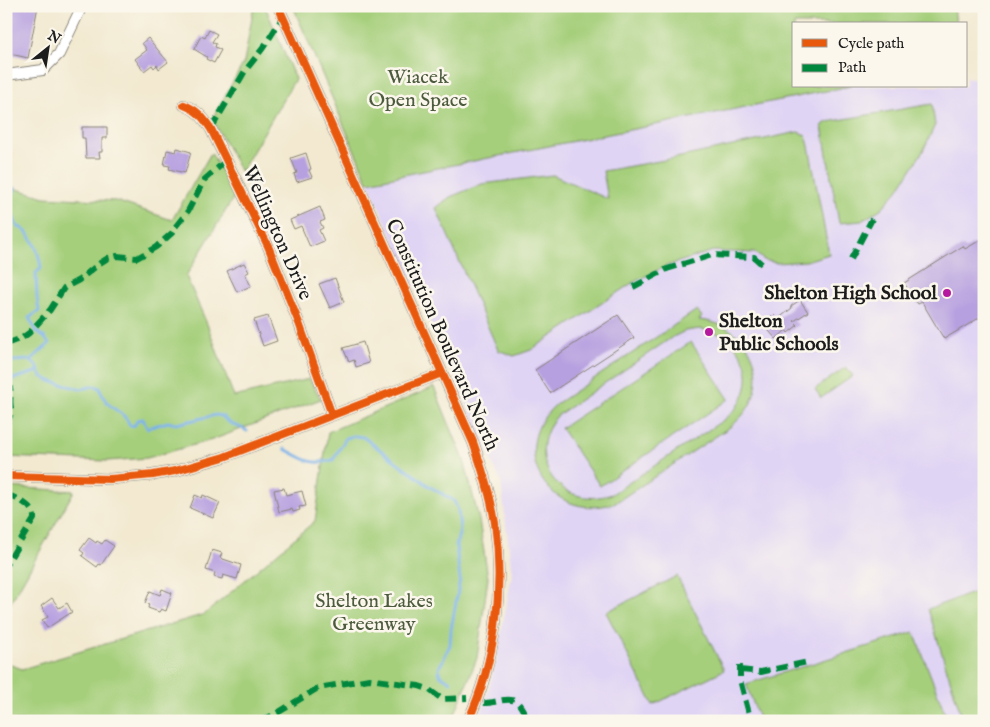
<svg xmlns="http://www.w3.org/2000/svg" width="990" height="727" viewBox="0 0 990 727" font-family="'IM FELL English',serif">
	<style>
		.built { fill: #e0d4f4 }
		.green { fill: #a6cf7b; stroke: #61764c; fill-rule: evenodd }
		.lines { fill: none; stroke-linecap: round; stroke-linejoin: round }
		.stream { stroke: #79b1e9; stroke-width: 3 }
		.building { fill: #b7a0e0 }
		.street-casing { stroke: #878276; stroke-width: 12 }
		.street { stroke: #fff; stroke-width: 10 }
		.quiet { stroke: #00873e; stroke-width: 6; stroke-dasharray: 12 6; stroke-linecap: butt }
		.cycleway-casing { stroke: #fbf7ec; stroke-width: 11 }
		.cycleway { stroke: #e8590c; stroke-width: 8 }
		.poi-dot { fill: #b5179e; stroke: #fbf7ec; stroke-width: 2 }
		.labels { text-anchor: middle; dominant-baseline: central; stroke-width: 5; stroke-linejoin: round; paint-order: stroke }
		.park-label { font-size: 20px; fill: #4c5b3d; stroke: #fbf7ec }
		.street-label { font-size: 20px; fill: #1c1c1c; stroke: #fbf7ec }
		.poi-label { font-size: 20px; font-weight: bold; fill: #1c1c1c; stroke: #fbf7ec; text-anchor: end }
	</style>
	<rect width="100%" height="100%" fill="#fbf7ec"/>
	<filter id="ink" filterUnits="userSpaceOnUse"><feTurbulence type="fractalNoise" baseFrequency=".02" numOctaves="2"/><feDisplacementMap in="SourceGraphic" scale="10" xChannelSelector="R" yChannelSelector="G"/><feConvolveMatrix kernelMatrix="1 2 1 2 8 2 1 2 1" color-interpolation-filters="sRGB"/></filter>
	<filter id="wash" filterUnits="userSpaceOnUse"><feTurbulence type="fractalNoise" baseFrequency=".0096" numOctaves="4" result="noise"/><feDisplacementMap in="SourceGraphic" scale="20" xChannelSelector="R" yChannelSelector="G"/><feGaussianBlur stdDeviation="1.12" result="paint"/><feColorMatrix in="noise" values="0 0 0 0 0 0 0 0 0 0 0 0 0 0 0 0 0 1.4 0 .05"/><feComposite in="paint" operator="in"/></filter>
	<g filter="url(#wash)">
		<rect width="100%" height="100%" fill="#f2e9d0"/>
		<polygon class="built" points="984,76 984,589 928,609 963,721 477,721 483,708 496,662 512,574 501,482 368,182 641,121 834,86 966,86 966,77 968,79"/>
		<g class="green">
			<polygon points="254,6 265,6 295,79 241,172 212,119 244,62"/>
			<polygon points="293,6 954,6 956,24 794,24 794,86 851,86 368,182"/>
			<polygon points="932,104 935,125 923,151 898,190 882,208 862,221 839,223 822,126 827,122"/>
			<polygon points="798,132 806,135 809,146 829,254 806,261 777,263 764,260 755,253 713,251 666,266 632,283 531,350 514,356 498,350 436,208 450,197 482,184 553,175 608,199 603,171 676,158"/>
			<polygon points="211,153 235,195 186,276 207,324 234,397 309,379 321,399 212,440 147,458 107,461 6,457 6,186 45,197 116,201 172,220"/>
			<path d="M697,310l5,7 -3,3c59,5 79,71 31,107l-115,76c-67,22 -112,-57 -56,-101zM700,329c49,6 64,60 25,90l-113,75c-52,18 -91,-38 -54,-79l113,-77 14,-7z"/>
			<polygon points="691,342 729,399 600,486 561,428"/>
			<polygon points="846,367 853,376 821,398 815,389"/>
			<polygon points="434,387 464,460 479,520 488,578 477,658 452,721 6,721 6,663 22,669 205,614 315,521 328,432"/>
			<polygon points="6,487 74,491 6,611"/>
			<polygon points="677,576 724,670 653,705 606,612"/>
			<polygon points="984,589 984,721 963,721 928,609"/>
			<polygon points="914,632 948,721 760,721 746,684"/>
		</g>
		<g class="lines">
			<g class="stream">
				<path d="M15,188c-6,16 -5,22 2,38 15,5 22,27 24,42l-5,5 1,25 2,13 -10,7 8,14 8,6 4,6 -18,16"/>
				<path d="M6,359l7,2 17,-1 7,6 4,10 9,5 30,8 15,-3 5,2c6,24 24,20 30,38l5,-1 2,-5 6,-1 4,9 21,-6 8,2 40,-9 6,1c9,11 15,8 25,15"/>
				<polyline points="6,388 13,379 39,371"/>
				<path d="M285,449c18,10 27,17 48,11l13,-22 8,-2 9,1 66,49 25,15 4,9 2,20 -4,16 4,33 -9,51 -1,15 -11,23 1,7 11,7"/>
			</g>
		</g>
		<g id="blocks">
			<g class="building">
				<polygon points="9,6 38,6 28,58 6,53 6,22"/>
				<polygon points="209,30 217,34 212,42 216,44 215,47 221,50 214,63 206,59 207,57 194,49 201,36 205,38"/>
				<polygon points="148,38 168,62 159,69 157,65 154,68 152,65 144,71 135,59 147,50 142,43"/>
				<polygon points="82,127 107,127 107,138 102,138 102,152 99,152 100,158 86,158 85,138 82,138"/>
				<polygon points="177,148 191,152 185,173 169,169 170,166 164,165 167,150 176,152"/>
				<polygon points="306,153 311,169 309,170 312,177 297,182 294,174 297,173 291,158"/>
				<polygon points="320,207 325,220 320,222 323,228 319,230 324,241 310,247 301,226 294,229 290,220"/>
				<polygon points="984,238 984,315 944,339 922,302 918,304 904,283 963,246 965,249"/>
				<polygon points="244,263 249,272 245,274 251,286 237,292 227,271"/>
				<polygon points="335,278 344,302 330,308 319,284"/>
				<polygon points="800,300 808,312 794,321 798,325 788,333 786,330 776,339 763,324 773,314 778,319 792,308 791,306"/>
				<polygon points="618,315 634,338 550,393 535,370"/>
				<polygon points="268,316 277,341 263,346 254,320"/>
				<polygon points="363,342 369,363 356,367 354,360 349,362 343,348"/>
				<polygon points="284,488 286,495 302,491 306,506 299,507 300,510 293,512 292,509 279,512 274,490"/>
				<polygon points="195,495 202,498 203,495 220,503 213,518 190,508"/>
				<polygon points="89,538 96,543 97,541 102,544 105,540 114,546 101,565 99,564 97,567 82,556 84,553 80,550"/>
				<polygon points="212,550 222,553 220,558 241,565 237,579 223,575 222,579 214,577 215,573 206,570"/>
				<polygon points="162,589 172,593 166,611 161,609 159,612 148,608 149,604 145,603 150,591 160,595"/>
				<polygon points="52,598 59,608 67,603 72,612 47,628 42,620 48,617 41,606"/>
			</g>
		</g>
	</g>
	<g filter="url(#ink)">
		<use href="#blocks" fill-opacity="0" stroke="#878276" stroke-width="1"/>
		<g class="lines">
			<defs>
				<g id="street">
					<path d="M278,6l195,436c9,26 18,53 22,81 9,65 1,138 -27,198"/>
					<polyline points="6,75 43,70 59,54 82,6"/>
					<path d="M184,105c13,5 19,12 27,24l57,117 31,77 33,92"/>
					<polyline points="6,476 110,479 153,475 175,471 224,457 442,373"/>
				</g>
			</defs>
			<use href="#street" class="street-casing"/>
			<use href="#street" class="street"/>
			<g class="quiet">
				<polyline points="211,129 245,71 263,48 290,6"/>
				<polyline points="851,259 872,219"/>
				<polyline points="633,287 667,269 712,255 754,257 765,267"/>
				<polyline points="6,344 22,338 29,333 50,310 64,288 79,280 100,263 108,258 117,256 137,258 156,247 172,233 176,226 188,211 204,180 227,160"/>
				<path d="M6,380c9,11 1,19 6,31l-6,15"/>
				<path d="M6,494c11,5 29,11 28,25l-28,46"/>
				<polyline points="740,665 740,680 751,721"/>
				<polyline points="740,670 761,672 808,662"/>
				<path d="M484,703c10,1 25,-8 34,0 4,4 7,12 11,18"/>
				<polyline points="261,721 279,712 318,688 369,679 419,686 428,689 442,699 467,698"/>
			</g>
			<defs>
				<g id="cycleway">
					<path d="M278,6l195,436c9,26 18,53 22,81 9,65 1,138 -27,198"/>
					<path d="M184,105c13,5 19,12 27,24l57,117 31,77 33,92"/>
					<polyline points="6,476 110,479 153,475 175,471 224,457 442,373"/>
				</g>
			</defs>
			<use href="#cycleway" class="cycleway-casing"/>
			<use href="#cycleway" class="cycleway"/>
		</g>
	</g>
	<g class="poi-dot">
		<circle cx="947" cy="293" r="5"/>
		<circle cx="709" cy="332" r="5"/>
	</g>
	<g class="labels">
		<g class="park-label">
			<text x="418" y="77">Wiacek<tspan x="418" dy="23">Open Space</tspan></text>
			<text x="374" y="601">Shelton Lakes<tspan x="374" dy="23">Greenway</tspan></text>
		</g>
		<g class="street-label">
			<text transform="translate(277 233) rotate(66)">Wellington Drive</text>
			<text transform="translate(442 335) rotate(66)">Constitution Boulevard North</text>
		</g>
		<g class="poi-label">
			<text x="937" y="293">Shelton High School</text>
			<text x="719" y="321" text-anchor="start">Shelton<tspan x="719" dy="23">Public Schools</tspan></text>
		</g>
	</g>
	<rect width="990" height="727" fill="none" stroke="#fbf7ec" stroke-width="25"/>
	<rect x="792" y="22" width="175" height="65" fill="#fbf7ec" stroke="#a29f99"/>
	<rect x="802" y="39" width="25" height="8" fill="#e8590c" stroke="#a29f99"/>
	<text x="838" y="48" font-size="15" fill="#1c1c1c">Cycle path</text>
	<rect x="802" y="64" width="25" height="8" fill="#00873e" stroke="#a29f99"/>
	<text x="838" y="72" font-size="15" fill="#1c1c1c">Path</text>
	<g transform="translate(48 48) rotate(30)" stroke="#fbf7ec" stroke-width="4" paint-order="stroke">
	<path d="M0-4L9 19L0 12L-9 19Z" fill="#1c1c1c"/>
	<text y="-8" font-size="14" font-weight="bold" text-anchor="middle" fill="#1c1c1c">N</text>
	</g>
</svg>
